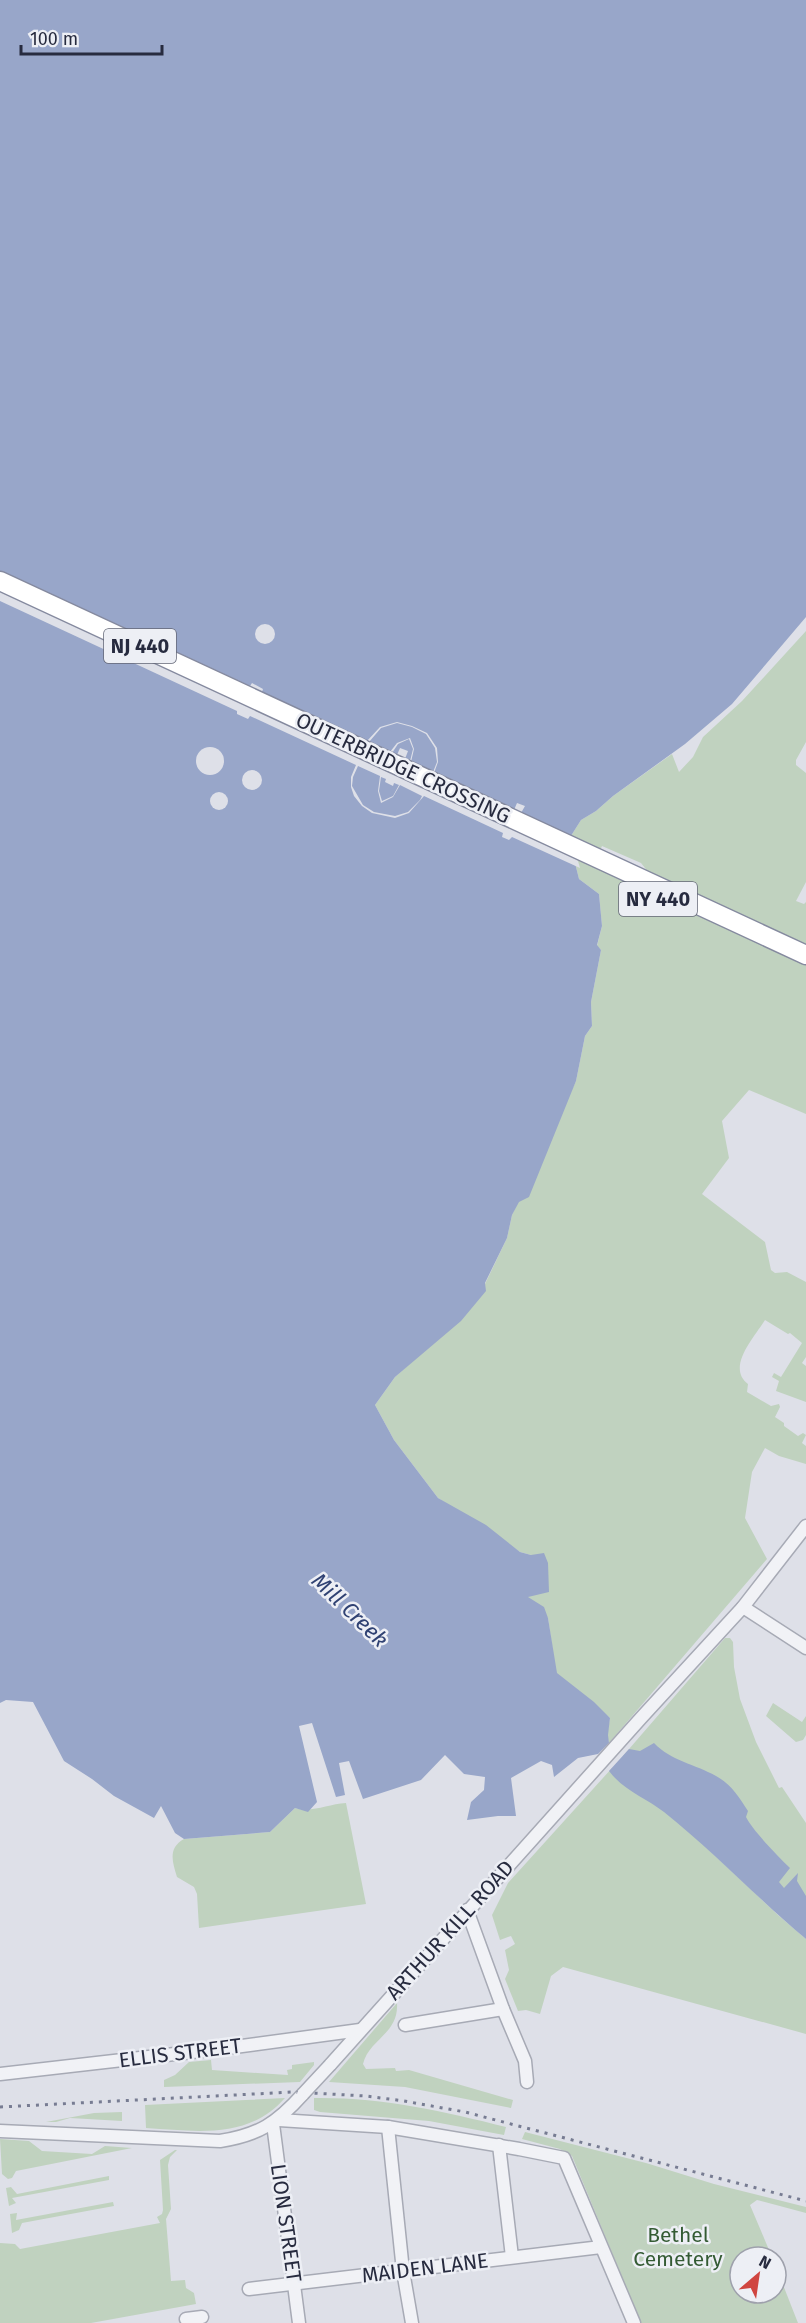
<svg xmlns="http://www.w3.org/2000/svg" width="806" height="2323" viewBox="0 0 806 2323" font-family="'Fira Sans',sans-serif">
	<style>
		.green { fill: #c0d2bf; fill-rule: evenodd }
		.water { fill: #98a6c9 }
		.pier { fill: #dee0e8; fill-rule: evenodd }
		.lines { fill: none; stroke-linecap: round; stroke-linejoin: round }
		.minor-casing { stroke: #a7aab5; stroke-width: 15 }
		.highway-casing { stroke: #858a9f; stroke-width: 21 }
		.minor { stroke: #f1f2f6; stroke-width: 12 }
		.highway { stroke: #fff; stroke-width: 18 }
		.rail { stroke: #777c92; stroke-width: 3; stroke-dasharray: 3 6; stroke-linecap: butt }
		.minor-bridge-casing { stroke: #a7aab5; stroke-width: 15; stroke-linecap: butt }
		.minor-bridge { stroke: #f1f2f6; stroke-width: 12 }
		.labels { text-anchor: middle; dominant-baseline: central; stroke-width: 5; stroke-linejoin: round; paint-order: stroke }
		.shield { fill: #edeff5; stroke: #626676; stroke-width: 1.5 }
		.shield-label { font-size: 20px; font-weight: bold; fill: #272b3f }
		.street-label { font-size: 21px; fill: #272b3f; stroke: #edeff5 }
		.park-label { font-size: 21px; fill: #345b34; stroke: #edeff5 }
		.water-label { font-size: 22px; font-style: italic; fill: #304273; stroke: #edeff5 }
	</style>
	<rect width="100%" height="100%" fill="#dee0e8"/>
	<g class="green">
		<path d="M806,631v111l-10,18v5l10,8v109l-10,19 8,3 2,-2v212l-57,-24 -27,31 7,37 -27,36 63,48 6,28 4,3 12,-1 19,10v75l-4,6 4,3v36l-30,-11 3,-10 -7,-4 2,-4 7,4 21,-34 -12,-10 -2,1 -23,-14c-11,18 -39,47 -17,64l-1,8 24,14 8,-2 1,3 -5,10 9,6v3l14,10 5,-3 3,2 -4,8 4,3v18l-27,-8 -14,-8 -13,24 -7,46 22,41 -158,184 -2,-8 3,-17 -54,-45 -8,-55 -21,-21 4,-42 -11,-3 -82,-54 -44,-58 -19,-35 20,-28 29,-26 61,-67 22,-46 5,-23 64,-134 9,-45 7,-10 -1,-24 10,-52 -4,-4 5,-20 -3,-32 -20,-15 -10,-40 12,-19 15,-9 17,-15 59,-42 7,18 14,-15 10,-20 39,-36zM602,846l39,17 12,15 -58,-16z"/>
		<polygon points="725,1638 730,1638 733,1642 734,1667 740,1699 756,1742 779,1788 782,1787 806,1823 806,1911 783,1888 763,1862 623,1756"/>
		<polygon points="773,1703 802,1722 806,1716 806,1735 803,1740 796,1742 766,1716"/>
		<polygon points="612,1768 657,1801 778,1915 806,1939 806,2034 563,1967 551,1976 540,2014 526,2010 518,2011 505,1979 509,1970 505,1950 515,1944 511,1936 500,1940 492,1915 508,1883"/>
		<path d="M346,1803l20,101 -167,24 -2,-34 -3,-7 -17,-10c-5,-16 -9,-29 7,-38l86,-7 25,-24c17,5 33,-4 51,-5z"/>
		<path d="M397,2003c2,31 -28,36 -34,61l3,5 29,-1 1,3 13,-1 104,30 -2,8 -106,-21 -76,-5z"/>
		<polygon points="211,2060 212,2070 288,2075 287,2070 292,2069 292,2065 314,2062 314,2065 300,2082 164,2087 164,2080 175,2075 189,2062"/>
		<path d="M285,2098c-37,42 -89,33 -139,30l-1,-23z"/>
		<path d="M314,2098c66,-1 129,13 192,29l-2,8 -75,-14 -109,-9 -6,-2z"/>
		<polygon points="122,2112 122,2121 70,2118 56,2122 46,2122 94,2113"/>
		<polygon points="525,2132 646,2163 714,2184 806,2207 806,2213 757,2200 750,2205 772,2257 740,2257 740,2293 776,2293 776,2267 798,2323 641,2323 572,2156 560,2149 522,2139"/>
		<polygon points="0,2139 29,2141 42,2151 92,2154 105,2146 132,2148 16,2171 12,2178 8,2179 2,2174"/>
		<polygon points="175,2150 177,2150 170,2157 168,2165 171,2209 166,2219 171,2281 185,2280 186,2288 194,2293 196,2304 91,2323 0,2323 0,2243 15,2244 20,2249 160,2223 157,2217 162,2214 163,2210 160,2160"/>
		<polygon points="109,2176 109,2180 12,2198 16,2203 9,2206 6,2188 11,2187 17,2194"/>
		<polygon points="113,2202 114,2206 22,2223 19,2230 12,2233 10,2214 17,2213 16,2220"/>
	</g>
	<g class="water">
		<polygon points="0,0 806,0 806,617 732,704 685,744 613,796 596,811 581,820 569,839 579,879 599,894 602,926 597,945 601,950 591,1002 592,1026 585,1036 576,1081 529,1197 519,1202 512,1215 507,1238 485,1283 486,1291 461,1321 395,1377 375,1405 394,1440 438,1498 486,1525 520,1552 531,1555 544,1553 548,1563 549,1592 528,1597 544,1607 548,1618 557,1673 594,1702 610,1718 608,1735 609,1743 598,1754 578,1758 554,1777 552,1765 541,1761 511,1778 516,1816 498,1816 467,1820 471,1802 484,1790 485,1777 464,1774 445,1755 421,1780 363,1799 349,1761 339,1763 345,1795 336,1797 312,1723 299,1726 317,1802 308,1812 295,1808 270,1832 184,1839 175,1833 161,1806 154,1818 114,1796 92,1779 64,1761 33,1702 6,1700 0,1703"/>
		<path d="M654,1743c17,18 41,21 62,33 15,8 23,21 32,35l-2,6c7,14 32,39 44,51l-11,14 5,6 14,-15 -1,8 9,15v43c-49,-41 -92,-87 -142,-127 -18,-14 -40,-21 -55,-41l20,-22 11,2z"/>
	</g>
	<g class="pier">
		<path d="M0,571l250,115 2,-3 11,6 -1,3 105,49 13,-14 17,-5 15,4 15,7 10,15 1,14 -4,11 80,37 3,-7 8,3 -4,7 51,27 8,28 -68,-31 -3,3 -7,-3 1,-4 -79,-37 -15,17 -14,5 -23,-5 -10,-7 -8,-10 -3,-9v-10l5,-12 -106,-49 -2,3 -11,-5v-3l-237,-110zM397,723l15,4 14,7 9,14 2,14 -4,10 -22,-10 3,-13 -4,-11 -13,5 -7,9 -21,-10 12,-14zM409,739l4,10 -3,12 -5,-2 3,-8 -8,-3 -3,7 -5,-2 6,-9zM358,766l22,10 -2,15 3,12 12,-6 7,-12 22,11 -2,4 -12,12 -13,4 -21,-4 -11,-7 -11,-19 1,-9zM381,777l5,2 -1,3 8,4 1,-3 5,2 -6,11 -11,5 -3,-10z"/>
		<circle cx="265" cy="634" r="10"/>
		<circle cx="210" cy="761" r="14"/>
		<circle cx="252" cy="780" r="10"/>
		<circle cx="219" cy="801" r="9"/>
	</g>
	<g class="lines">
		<defs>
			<g id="minor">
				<polyline points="743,1607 806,1648"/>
				<polyline points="467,1910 503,2009 525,2061 527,2082"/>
				<polyline points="405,2025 503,2009"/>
				<polyline points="330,2065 641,1718 743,1607 806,1526"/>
				<polyline points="0,2074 227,2048 360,2030"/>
				<polyline points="279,2120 388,2127 519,2149 564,2158 634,2323"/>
				<polyline points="273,2124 299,2323"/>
				<polyline points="388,2127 403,2271 412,2323"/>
				<path d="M0,2131l220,10c39,-6 57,-18 83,-47"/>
				<polyline points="499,2145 512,2257"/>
				<polyline points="249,2289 601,2247"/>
				<polyline points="186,2319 202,2317"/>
			</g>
			<polyline id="highway" points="0,581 806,955"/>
		</defs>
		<use href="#minor" class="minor-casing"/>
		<use href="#highway" class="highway-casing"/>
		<use href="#minor" class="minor"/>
		<use href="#highway" class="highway"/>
		<polyline class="rail" points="0,2107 293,2092 366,2096 404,2101 465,2112 806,2201"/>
		<defs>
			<polyline id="minor-bridge" points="303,2094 330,2065"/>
		</defs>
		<use href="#minor-bridge" class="minor-bridge-casing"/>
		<use href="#minor-bridge" class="minor-bridge"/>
	</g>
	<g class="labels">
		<g class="shield">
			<rect x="104" y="629" width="72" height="34" rx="4.5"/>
			<rect x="619" y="882" width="78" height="34" rx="4.5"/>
		</g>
		<g class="shield-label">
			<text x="140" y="646">NJ 440</text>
			<text x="658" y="899">NY 440</text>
		</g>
		<g class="street-label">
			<text transform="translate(403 768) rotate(25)">OUTERBRIDGE CROSSING</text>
			<text transform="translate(450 1930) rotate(-48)">ARTHUR KILL ROAD</text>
			<text transform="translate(180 2053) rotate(-7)">ELLIS STREET</text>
			<text transform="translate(286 2223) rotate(82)">LION STREET</text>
			<text transform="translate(425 2268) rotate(-7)">MAIDEN LANE</text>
		</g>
		<g class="park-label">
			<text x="678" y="2235">Bethel<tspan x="678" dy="24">Cemetery</tspan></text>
		</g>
		<g class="water-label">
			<text transform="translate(350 1610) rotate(44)">Mill Creek</text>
		</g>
	</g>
	<g transform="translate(758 2275) rotate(29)"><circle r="28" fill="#edeff5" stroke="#9ea1ac" stroke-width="1.5"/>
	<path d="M0-4.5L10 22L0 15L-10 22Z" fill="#d04540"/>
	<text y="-9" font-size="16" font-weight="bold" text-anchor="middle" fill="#272b3f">N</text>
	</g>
	<path d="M21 45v9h141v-9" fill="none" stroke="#272b3f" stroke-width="3"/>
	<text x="30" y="45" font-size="18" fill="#272b3f" stroke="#edeff5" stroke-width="4.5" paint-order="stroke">100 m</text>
</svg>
